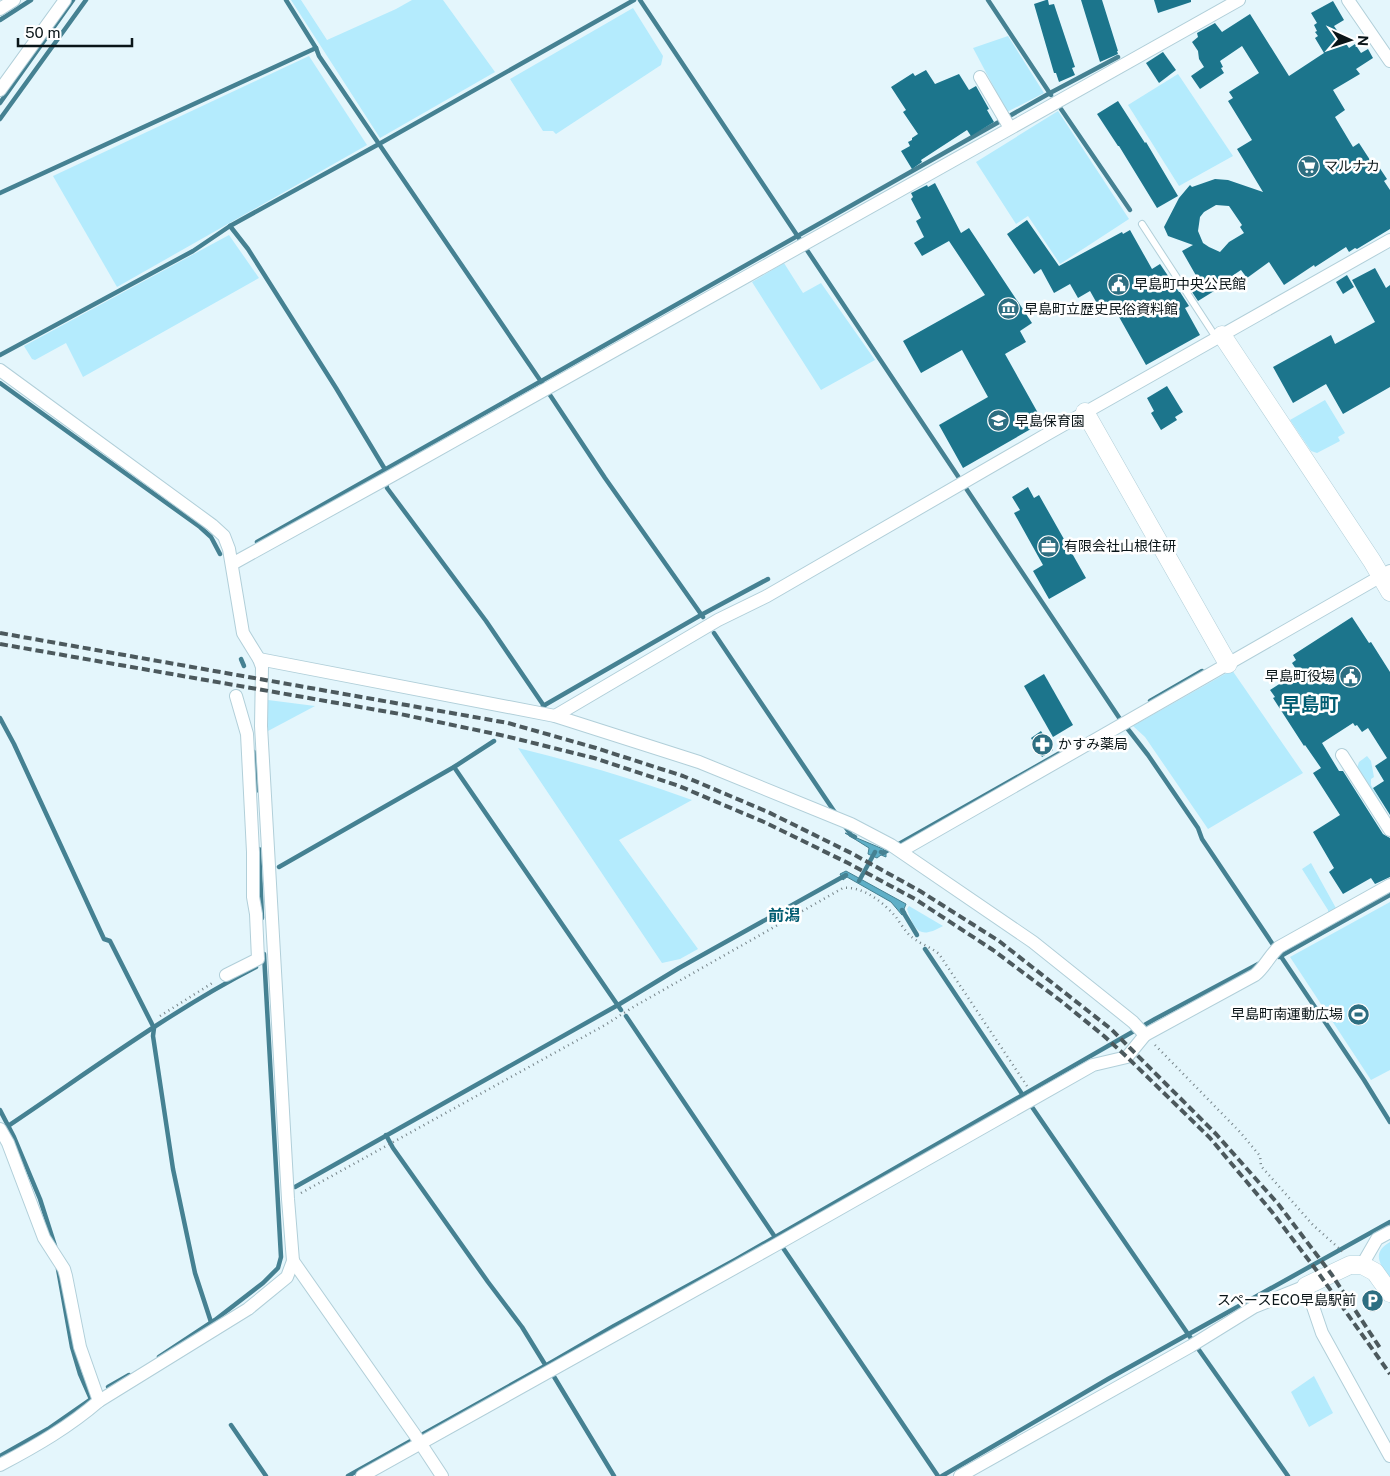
<svg xmlns="http://www.w3.org/2000/svg" width="1390" height="1476" viewBox="0 0 1390 1476" font-family="'Public Sans','Noto Sans JP',sans-serif">
	<style>
		.green { fill: #b4ebfd }
		.water { fill: #5eafc7; stroke: #458192 }
		.lines { fill: none; stroke-linecap: round; stroke-linejoin: round }
		.stream { stroke: #458192; stroke-width: 4.5 }
		.building { fill: #1c758c; fill-rule: evenodd }
		.lane-casing { stroke: #b1cfd9; stroke-width: 8 }
		.street-casing { stroke: #b1cfd9; stroke-width: 14 }
		.secondary-casing { stroke: #b1cfd9; stroke-width: 19 }
		.path { stroke: #768489; stroke-width: 2.5; stroke-dasharray: 1 4; stroke-linecap: butt }
		.lane { stroke: #fff; stroke-width: 6 }
		.street { stroke: #fff; stroke-width: 12 }
		.secondary { stroke: #fff; stroke-width: 18 }
		.rail { stroke: #4c595d; stroke-width: 4; stroke-dasharray: 8 4; stroke-linecap: butt }
		.labels { text-anchor: middle; dominant-baseline: central; stroke-width: 5; stroke-linejoin: round; paint-order: stroke }
		.poi-label { font-size: 14px; fill: #0a1518; stroke: #fff; text-anchor: start }
		.quarter-label { font-size: 16px; font-weight: bold; fill: #005c71; stroke: #fff }
		.district-label { font-size: 19px; font-weight: bold; fill: #005c71; stroke: #fff }
	</style>
	<rect width="100%" height="100%" fill="#e4f6fc"/>
	<g class="green">
		<polygon points="291,0 301,0 327,40 396,9 412,0 443,0 495,72 380,138"/>
		<polygon points="633,8 663,56 661,65 556,134 553,131 543,131 510,79"/>
		<polygon points="1008,36 1044,93 1007,112 973,48"/>
		<polygon points="309,56 367,145 117,287 53,176"/>
		<polygon points="1178,74 1233,156 1179,186 1128,105"/>
		<polygon points="1058,111 1129,219 1060,264 1028,216 1016,224 976,162"/>
		<polygon points="229,235 259,278 83,377 66,343 35,360 32,359 24,346"/>
		<polygon points="784,263 803,293 821,283 875,360 821,390 752,282"/>
		<polygon points="1325,400 1345,433 1338,437 1340,441 1317,453 1311,451 1290,420"/>
		<polygon points="1232,670 1303,773 1208,829 1145,737 1133,726"/>
		<polygon points="268,700 315,706 268,731"/>
		<path d="M518,748c60,15 117,31 174,52l-73,40 79,109 -18,10 -18,4z"/>
		<polygon points="1367,756 1371,761 1374,777 1371,779 1371,785 1382,804 1380,806 1357,768 1359,762"/>
		<polygon points="1311,863 1337,910 1328,914 1328,910 1302,869"/>
		<polygon points="1390,902 1390,1070 1371,1080 1290,957"/>
		<path d="M909,906l34,20c-23,13 -28,6 -36,-17z"/>
		<path d="M1390,1242v37c-10,-15 -19,-26 0,-37z"/>
		<polygon points="1314,1376 1333,1413 1309,1427 1291,1392"/>
	</g>
	<g class="water">
		<polygon points="845,833 883,849 886,852 886,857 881,855 877,858 868,854 869,848"/>
		<polygon points="846,871 906,904 904,909 906,913 902,915 891,902 847,877 843,880 840,874"/>
	</g>
	<g class="lines">
		<g class="stream">
			<polyline points="286,0 316,48 319,56 542,383"/>
			<polyline points="640,0 1120,719 1148,755 1198,828 1202,839 1364,1080 1390,1122"/>
			<polyline points="988,0 1051,95"/>
			<polyline points="0,20 31,0"/>
			<polyline points="0,103 73,0"/>
			<polyline points="1061,109 1130,210"/>
			<polyline points="0,119 86,0"/>
			<polyline points="0,193 316,48"/>
			<polyline points="230,226 248,249 336,388 386,471"/>
			<polyline points="0,355 193,251 230,226 379,144 634,0"/>
			<polyline points="0,383 200,527 211,537 220,554"/>
			<polyline points="546,389 605,478 703,617"/>
			<polyline points="386,481 387,488 486,621 544,706"/>
			<polyline points="257,542 1050,93 1118,57"/>
			<polyline points="714,633 836,814"/>
			<polyline points="241,659 244,666"/>
			<polyline points="1150,701 1202,671"/>
			<polyline points="543,706 701,615 768,579"/>
			<polyline points="0,718 14,744 104,939 110,941 154,1028 153,1036 173,1169 195,1273 211,1322"/>
			<polyline points="254,752 256,791"/>
			<polyline points="454,767 621,1010"/>
			<polyline points="844,825 851,835 855,837"/>
			<polyline points="259,849 262,918"/>
			<polyline points="881,852 883,853 1074,745"/>
			<polyline points="279,867 454,767 494,741"/>
			<polyline points="859,881 875,852"/>
			<polyline points="902,910 917,935"/>
			<polyline points="925,949 1024,1097"/>
			<polyline points="1279,957 1390,895"/>
			<polyline points="626,1016 775,1237"/>
			<polyline points="1032,1107 1199,1350 1288,1476"/>
			<polyline points="0,1110 14,1137 40,1199 55,1246"/>
			<path d="M2,1130c84,-56 165,-117 254,-163"/>
			<polyline points="386,1135 393,1148 488,1282 522,1327 546,1366"/>
			<polyline points="295,1187 618,1005 679,968 846,875"/>
			<polyline points="781,1245 938,1476"/>
			<polyline points="58,1269 72,1347 80,1374 91,1399"/>
			<polyline points="159,1357 215,1320 263,1283 278,1268 281,1257 264,954"/>
			<polyline points="553,1375 614,1476"/>
			<polyline points="108,1387 129,1375"/>
			<polyline points="231,1425 266,1476"/>
			<polyline points="0,1456 48,1429 94,1397"/>
			<polyline points="348,1476 552,1362 614,1326 735,1260 1155,1019 1262,962"/>
			<polyline points="942,1476 1108,1379 1390,1222"/>
		</g>
	</g>
	<g class="building">
		<polygon points="1046,0 1048,0 1049,5 1054,4 1075,67 1072,68 1075,75 1059,82 1056,73 1054,73 1034,4"/>
		<polygon points="1081,0 1102,0 1118,51 1117,51 1118,54 1100,62"/>
		<polygon points="1154,0 1191,0 1191,2 1158,13"/>
		<path d="M1333,1l11,19 -10,6 15,22 6,-4 6,9 7,-4 5,9 -17,11 4,5 -27,16 12,20 -10,7 18,30 6,-4 13,20 3,-2 12,18 -3,2 6,9v39l-33,20 -2,-1 -6,4 -3,-5 -31,20 -1,-2 -30,20 -15,-23 -22,16 -6,-8 -24,16 2,2 -21,13 -10,-15 10,-7 -16,-28 11,-6 -25,-9 -4,-9 15,-29 11,-13 2,2 23,-8 13,1 35,12 -26,-43 15,-9 -24,-39 5,-3 -4,-6 30,-19 -17,-27 -22,15 3,6 -2,1 3,5 -24,16 -9,-13 13,-9 -5,-8 -1,-8 -6,-9 6,-5 -1,-4 18,-10 7,9 28,-18 39,62 35,-23 -9,-15 3,-2 -3,-4 2,-1 -3,-6 3,-2 -6,-10zM1216,205l13,1 13,19 -2,2 4,6 -15,9 -9,10 -11,-5 -6,-4 -5,-12 2,-14 4,-5z"/>
		<polygon points="1163,52 1176,70 1159,83 1146,63"/>
		<polygon points="926,70 935,84 959,74 969,90 976,86 989,109 987,110 994,122 971,136 967,130 921,160 922,162 912,169 901,151 910,146 908,142 912,140 912,138 918,134 903,112 906,110 891,87 913,73 915,76"/>
		<polygon points="1118,101 1145,143 1146,142 1178,196 1157,208 1119,146 1118,146 1097,114"/>
		<polygon points="935,183 961,233 969,228 1032,323 1020,331 1026,342 1005,354 1043,422 963,468 939,425 988,397 962,350 921,373 903,341 985,295 949,241 922,256 914,243 924,237 916,221 921,218 911,199 913,197 911,193 927,185 928,187"/>
		<polygon points="1027,220 1059,266 1122,232 1123,234 1130,230 1152,269 1160,264 1179,292 1180,292 1189,306 1185,308 1200,335 1146,365 1114,308 1103,314 1090,291 1078,298 1070,284 1054,293 1041,269 1034,274 1007,234"/>
		<polygon points="1375,268 1386,288 1390,285 1390,387 1343,414 1326,384 1293,403 1273,367 1331,335 1335,344 1375,322 1352,280"/>
		<polygon points="1347,275 1354,287 1343,294 1336,282"/>
		<polygon points="1167,386 1183,412 1175,417 1177,420 1161,430 1151,413 1154,411 1147,398"/>
		<polygon points="1028,487 1034,498 1039,495 1086,578 1049,599 1033,571 1043,565 1014,513 1020,510 1012,497"/>
		<polygon points="1352,617 1369,643 1371,642 1390,672 1390,815 1373,788 1384,781 1375,766 1387,758 1368,728 1362,732 1357,725 1355,726 1353,723 1322,743 1339,771 1343,771 1383,834 1390,838 1390,877 1375,884 1371,878 1343,894 1329,872 1334,868 1313,832 1340,815 1313,773 1321,768 1305,745 1304,746 1273,698 1275,697 1270,690 1298,672 1292,663 1296,660 1293,655"/>
		<polygon points="1044,674 1073,725 1053,737 1024,686"/>
		<polygon points="1041,731 1053,750 1042,757 1031,738"/>
	</g>
	<g class="lines">
		<defs>
			<polyline id="lane" points="1142,224 1217,339"/>
			<g id="street">
				<polyline points="1348,0 1390,61"/>
				<polyline points="0,9 14,0"/>
				<polyline points="980,77 1010,128"/>
				<polyline points="0,90 65,0"/>
				<path d="M0,370l212,155 12,11 5,13 14,84 16,26 3,8 -1,59 27,473 5,62 -6,16 -39,32 -149,92c-30,26 -63,45 -99,64"/>
				<polyline points="232,564 393,475 1239,0"/>
				<polyline points="259,659 555,716 699,762 851,824 891,845 1033,942 1133,1022 1145,1035"/>
				<polyline points="555,716 718,620 767,596 1049,433 1390,240"/>
				<polyline points="1342,755 1390,830"/>
				<polyline points="901,851 1390,571"/>
				<polyline points="226,975 258,959 256,914 253,897 253,852 247,734 236,696"/>
				<polyline points="0,1129 8,1143 44,1238 64,1269 66,1276 80,1347 99,1401"/>
				<polyline points="293,1261 415,1435 442,1476"/>
				<polyline points="1362,1265 1377,1239 1390,1232"/>
				<path d="M362,1476l412,-230 319,-181 34,-8 18,-22 110,-60c10,-8 14,-19 24,-28l111,-62"/>
				<polyline points="960,1476 1191,1346 1254,1307 1306,1286 1322,1333 1390,1456"/>
			</g>
			<g id="secondary">
				<polyline points="1222,335 1372,561 1390,592"/>
				<polyline points="1085,412 1228,664"/>
				<polyline points="1306,1286 1350,1265 1362,1265 1375,1272 1390,1293"/>
			</g>
		</defs>
		<use href="#lane" class="lane-casing"/>
		<use href="#street" class="street-casing"/>
		<use href="#secondary" class="secondary-casing"/>
		<g class="path">
			<polyline points="160,1016 214,982"/>
			<polyline points="1155,1045 1240,1132 1260,1156 1261,1166 1313,1225 1343,1252"/>
			<path d="M301,1193l304,-168 30,-19 208,-118c20,-2 40,14 53,29 5,7 10,16 17,21 9,7 18,9 26,16l88,132"/>
		</g>
		<use href="#lane" class="lane"/>
		<use href="#street" class="street"/>
		<use href="#secondary" class="secondary"/>
		<g class="rail">
			<polyline points="0,633 508,723 596,748 683,776 768,812 853,854 920,891 999,941 1111,1029 1216,1134 1279,1205 1332,1275 1380,1348"/>
			<polyline points="0,644 400,714 505,736 594,758 679,786 764,822 848,863 915,899 993,950 1061,1001 1104,1036 1127,1057 1210,1138 1272,1212 1317,1271 1390,1374"/>
		</g>
	</g>
	<defs>
		<symbol id="supermarket-disc" viewBox="-11 -11 22 22"><circle r="9.5" fill="#2d6e81" stroke="#fff"/><path d="M-6-5.5h2.5l.6 2H6L4.5 2H-2.5L-4.4-4H-6ZM-1.5 3.2a1.3 1.3 0 1 0 .1 0ZM3 3.2a1.3 1.3 0 1 0 .1 0Z" fill="#fff"/></symbol>
		<symbol id="civic-disc" viewBox="-11 -11 22 22"><circle r="9.5" fill="#2d6e81" stroke="#fff"/><path d="M-.6-6.5H3V-4.5H.6V-3L4-1V1h2V6H-6V1h2V-1L-.6-3ZM-1.2 2.5V6h2.4V2.5Z" fill="#fff"/></symbol>
		<symbol id="museum-disc" viewBox="-11 -11 22 22"><circle r="9.5" fill="#2d6e81" stroke="#fff"/><path d="M0-6L6-3V-2H-6V-3ZM-5-1h2V3h-2ZM-1-1h2V3h-2ZM3-1h2V3H3ZM-6 4H6V6H-6Z" fill="#fff"/></symbol>
		<symbol id="school-disc" viewBox="-11 -11 22 22"><circle r="9.5" fill="#2d6e81" stroke="#fff"/><path d="M0-5L7-2L0 1L-7-2ZM-4 1L0 2.5L4 1V4Q0 6-4 4Z" fill="#fff"/></symbol>
		<symbol id="office-disc" viewBox="-11 -11 22 22"><circle r="9.5" fill="#2d6e81" stroke="#fff"/><path d="M-6-3h4V-5.5h4V-3h4V5H-6ZM-1-4.5V-3h2v-1.5ZM-6 0V1H6V0Z" fill="#fff"/></symbol>
		<symbol id="pharmacy-disc" viewBox="-11 -11 22 22"><circle r="9.5" fill="#2d6e81" stroke="#fff"/><path d="M-2-6h4v4h4v4h-4v4h-4v-4h-4v-4h4Z" fill="#fff"/></symbol>
		<symbol id="stadium-disc" viewBox="-11 -11 22 22"><circle r="9.5" fill="#2d6e81" stroke="#fff"/><path d="M0-5a6.5 5 0 1 0 0 10a6.5 5 0 1 0 0-10ZM-3.5-1.8h7v3.6h-7Z" fill="#fff"/></symbol>
		<symbol id="parking-disc" viewBox="-11 -11 22 22"><circle r="9.5" fill="#2d6e81" stroke="#fff"/><path d="M-3.5-5.5H1a3.5 3.5 0 0 1 0 7H-1V5.5H-3.5ZM-1-3.4V-.6H.8a1.4 1.4 0 0 0 0-2.8Z" fill="#fff"/></symbol>
	</defs>
	<g fill-rule="evenodd">
		<use href="#supermarket-disc" x="1296" y="154" width="25" height="25"/>
		<use href="#civic-disc" x="1106" y="272" width="25" height="25"/>
		<use href="#museum-disc" x="996" y="296" width="25" height="25"/>
		<use href="#school-disc" x="986" y="408" width="25" height="25"/>
		<use href="#office-disc" x="1036" y="534" width="25" height="25"/>
		<use href="#civic-disc" x="1338" y="664" width="25" height="25"/>
		<use href="#pharmacy-disc" x="1030" y="732" width="25" height="25"/>
		<use href="#stadium-disc" x="1346" y="1002" width="25" height="25"/>
		<use href="#parking-disc" x="1360" y="1288" width="25" height="25"/>
	</g>
	<g class="labels">
		<g class="poi-label">
			<text x="1324" y="166">マルナカ</text>
			<text x="1134" y="284">早島町中央公民館</text>
			<text x="1024" y="309">早島町立歴史民俗資料館</text>
			<text x="1015" y="421">早島保育園</text>
			<text x="1064" y="546">有限会社山根住研</text>
			<text x="1335" y="676" text-anchor="end">早島町役場</text>
			<text x="1058" y="744">かすみ薬局</text>
			<text x="1343" y="1014" text-anchor="end">早島町南運動広場</text>
			<text x="1356" y="1300" text-anchor="end">スペースECO早島駅前</text>
		</g>
		<g class="quarter-label">
			<text x="784" y="915">前潟</text>
		</g>
		<g class="district-label">
			<text x="1310" y="704">早島町</text>
		</g>
	</g>
	<g transform="translate(1350 40) rotate(93)" stroke="#ffffff" stroke-width="4" paint-order="stroke">
	<path d="M0-4L9 19L0 12L-9 19Z" fill="#0a1518"/>
	<text y="-8" font-size="14" font-weight="bold" text-anchor="middle" fill="#0a1518">N</text>
	</g>
	<path d="M18 38v8h114v-8" fill="none" stroke="#0a1518" stroke-width="2.5"/>
	<text x="25" y="38" font-size="15" fill="#0a1518" stroke="#ffffff" stroke-width="4" paint-order="stroke">50 m</text>
</svg>
